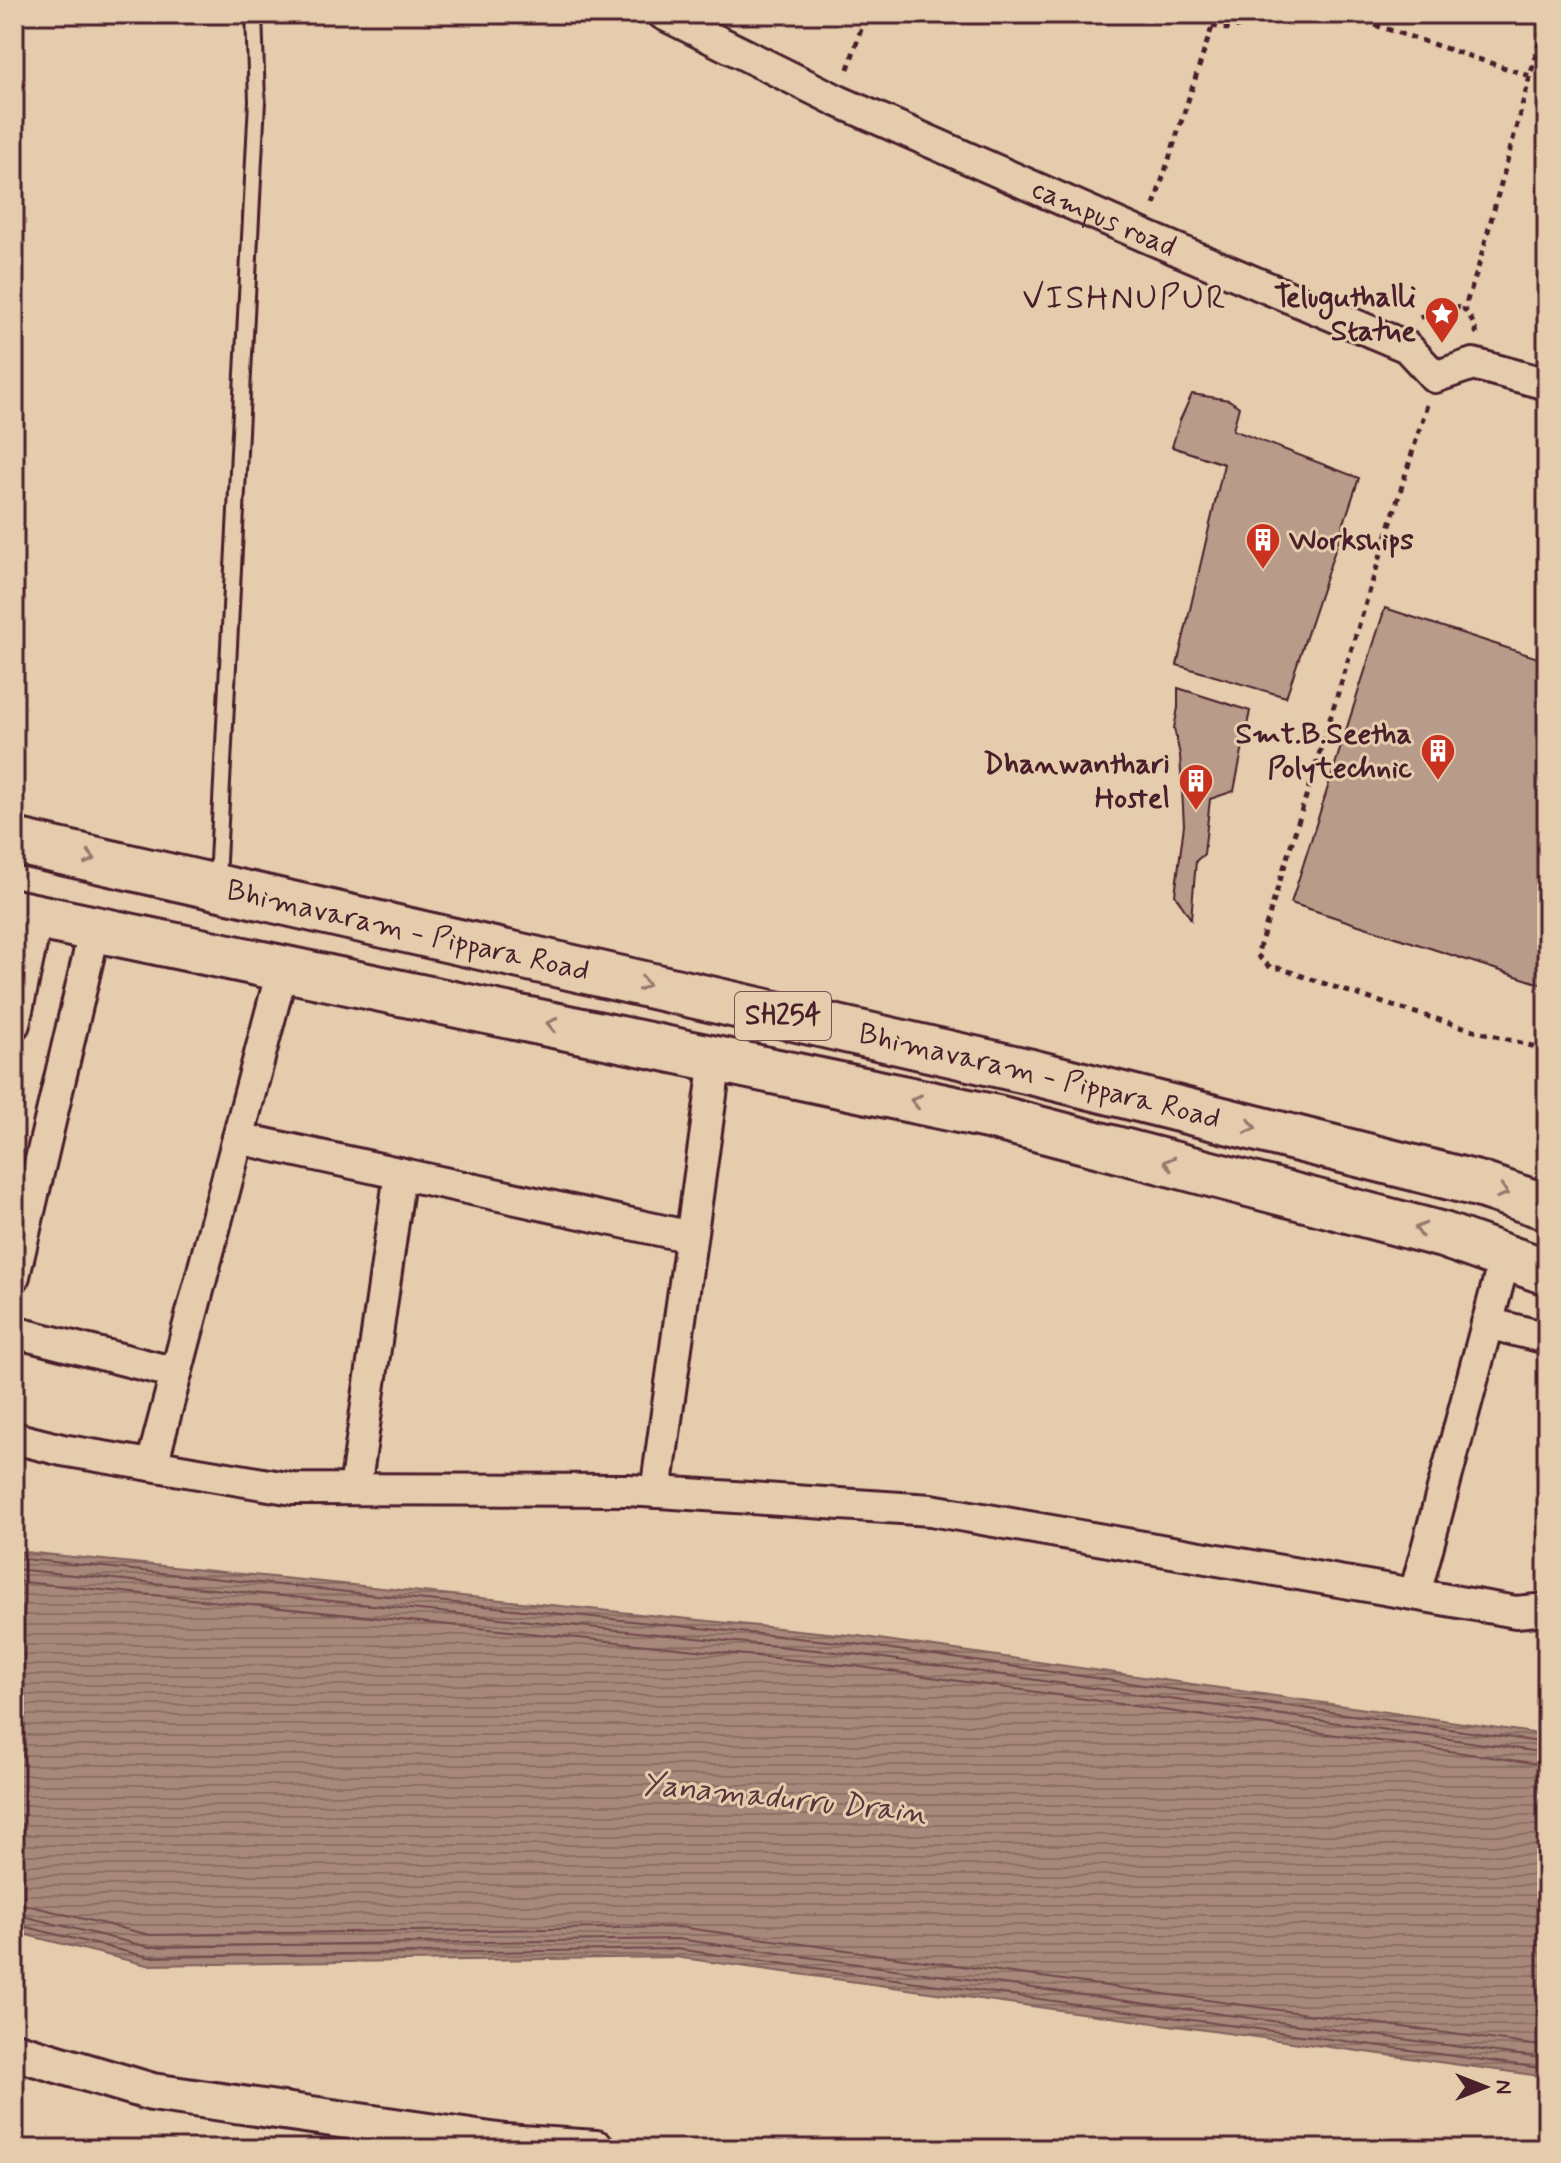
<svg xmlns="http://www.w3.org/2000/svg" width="1561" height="2163" viewBox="0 0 1561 2163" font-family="Mynerve,sans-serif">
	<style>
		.water { fill: url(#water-rules); stroke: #825e5a; stroke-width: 2 }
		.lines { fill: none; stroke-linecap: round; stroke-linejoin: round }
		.shore { stroke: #70494b; stroke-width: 2 }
		.building { fill: #b99b89; stroke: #4a1f2b; stroke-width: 2 }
		.service-casing { stroke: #4a1f2b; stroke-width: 20 }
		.minor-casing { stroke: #4a1f2b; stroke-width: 36 }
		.tertiary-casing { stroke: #4a1f2b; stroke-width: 42 }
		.primary-casing { stroke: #4a1f2b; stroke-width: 50 }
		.path { stroke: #4a1f2b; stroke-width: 5; stroke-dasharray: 6 6; stroke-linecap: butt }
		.service { stroke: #e4ccad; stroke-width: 14 }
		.minor { stroke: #e4ccad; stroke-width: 30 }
		.tertiary { stroke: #e4ccad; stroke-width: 36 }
		.primary { stroke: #e4ccad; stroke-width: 44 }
		.oneway { stroke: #97766c }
		.labels { text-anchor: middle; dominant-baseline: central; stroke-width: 6; stroke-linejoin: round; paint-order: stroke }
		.shield { fill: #e4ccad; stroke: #785352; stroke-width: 2 }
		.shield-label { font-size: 28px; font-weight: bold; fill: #4a1f2b }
		.street-label { font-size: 30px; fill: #4a1f2b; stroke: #e4ccad }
		.poi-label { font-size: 30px; font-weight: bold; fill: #4a1f2b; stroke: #e4ccad; text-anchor: end }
		.water-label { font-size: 32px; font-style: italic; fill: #5d343b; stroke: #e4ccad }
		.quarter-label { font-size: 34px; letter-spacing: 2px; fill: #4a1f2b; stroke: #e4ccad }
	</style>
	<defs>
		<pattern id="water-rules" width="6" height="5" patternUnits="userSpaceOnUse" patternTransform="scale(2)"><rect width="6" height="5" fill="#a8887a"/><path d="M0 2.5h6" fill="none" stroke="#8b6f64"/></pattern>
	</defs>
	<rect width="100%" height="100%" fill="#e4ccad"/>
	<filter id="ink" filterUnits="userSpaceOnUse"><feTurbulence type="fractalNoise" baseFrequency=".0125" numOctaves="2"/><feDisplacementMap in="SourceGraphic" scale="16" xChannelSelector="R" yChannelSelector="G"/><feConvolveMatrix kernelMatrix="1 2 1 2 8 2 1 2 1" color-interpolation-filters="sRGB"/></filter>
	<g filter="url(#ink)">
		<polygon class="water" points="14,1551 858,1636 1547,1735 1547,2077 675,1957 147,1965 14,1932"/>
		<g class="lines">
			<g class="shore">
				<polyline points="14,1558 857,1644 1547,1743"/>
				<polyline points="14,1569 855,1654 1547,1753"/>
				<polyline points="14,1581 854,1666 1547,1765"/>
				<polyline points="14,1902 150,1935 679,1927 1547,2047"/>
				<polyline points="14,1914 149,1947 677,1939 1547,2059"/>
				<polyline points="14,1924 148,1957 676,1949 1547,2069"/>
			</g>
		</g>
		<g class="building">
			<polygon points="1192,394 1229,400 1239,407 1233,430 1359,478 1286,697 1177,665 1224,464 1172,447 1180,420"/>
			<polygon points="1385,608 1547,661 1547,986 1291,903"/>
			<polygon points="1178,688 1250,711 1234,791 1210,799 1204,854 1196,861 1191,919 1175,895 1184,825 1180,755 1174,728 1178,708"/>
		</g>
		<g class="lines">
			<defs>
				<polyline id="service" points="217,880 257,101 254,14"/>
				<g id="minor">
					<path id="s1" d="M663,14l175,87 307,135 262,111 28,30 38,-13 74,20"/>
					<polyline points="14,1024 37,916"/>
					<polyline points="238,1138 691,1237"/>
					<polyline points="14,1276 95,928"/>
					<polyline points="1487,1323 1547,1338"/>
					<polyline points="14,1332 176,1373"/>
					<polyline points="14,1438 62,1450 293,1489 628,1490 931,1510 1516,1612 1547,1609"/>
					<polyline points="152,1465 283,967"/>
					<polyline points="355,1489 400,1173"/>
					<polyline points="656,1492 716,1059"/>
					<polyline points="1415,1594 1505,1257"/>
				</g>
				<polyline id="tertiary" points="14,2051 152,2092 505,2143 596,2149"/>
				<g id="primary">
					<path id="s2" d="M14,841l1017,231 447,112 69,23"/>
					<polyline points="14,912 997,1118 1443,1235 1547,1272"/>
				</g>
			</defs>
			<use href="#service" class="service-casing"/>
			<use href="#minor" class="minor-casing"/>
			<use href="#tertiary" class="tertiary-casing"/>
			<use href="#primary" class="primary-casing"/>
			<g class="path">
				<path d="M1191,14c26,16 41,23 66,0"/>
				<polyline points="1341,14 1530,76"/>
				<polyline points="848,69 866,14"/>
				<polyline points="1154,205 1212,27"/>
				<path d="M1420,318c13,-10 29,-13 44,-9"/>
				<polyline points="1477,334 1470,316 1464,309 1477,272 1547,14"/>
				<path d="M1427,405l-170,550 14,13h9c88,32 177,58 267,82"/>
			</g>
			<use href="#service" class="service"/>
			<use href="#minor" class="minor"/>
			<use href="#tertiary" class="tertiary"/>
			<use href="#primary" class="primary"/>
		</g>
		<defs><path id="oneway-chevron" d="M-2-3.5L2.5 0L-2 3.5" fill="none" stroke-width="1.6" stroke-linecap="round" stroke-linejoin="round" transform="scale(2)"/></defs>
		<g class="oneway">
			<use href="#oneway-chevron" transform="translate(90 858) rotate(13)"/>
			<use href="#oneway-chevron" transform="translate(644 984) rotate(13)"/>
			<use href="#oneway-chevron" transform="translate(552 1024) rotate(-168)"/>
			<use href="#oneway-chevron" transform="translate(916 1101) rotate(-168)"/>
			<use href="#oneway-chevron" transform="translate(1251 1127) rotate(14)"/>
			<use href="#oneway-chevron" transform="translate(1169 1163) rotate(-165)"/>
			<use href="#oneway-chevron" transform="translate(1503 1192) rotate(18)"/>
			<use href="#oneway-chevron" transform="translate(1420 1229) rotate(-165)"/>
		</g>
	</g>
	<defs>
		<symbol id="sight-pin" viewBox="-11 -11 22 30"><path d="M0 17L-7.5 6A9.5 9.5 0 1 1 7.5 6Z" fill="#c8321e" stroke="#e4ccad"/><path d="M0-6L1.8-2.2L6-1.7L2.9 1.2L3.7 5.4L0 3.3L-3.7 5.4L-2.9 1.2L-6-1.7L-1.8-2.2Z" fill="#fff"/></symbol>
		<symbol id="building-pin" viewBox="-11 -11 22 30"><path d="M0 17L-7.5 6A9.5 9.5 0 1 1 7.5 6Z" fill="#c8321e" stroke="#e4ccad"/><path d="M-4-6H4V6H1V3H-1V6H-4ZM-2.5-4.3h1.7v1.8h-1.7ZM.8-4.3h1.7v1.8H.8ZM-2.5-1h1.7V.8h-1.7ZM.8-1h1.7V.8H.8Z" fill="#fff"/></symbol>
	</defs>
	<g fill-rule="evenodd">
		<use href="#sight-pin" x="1422" y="294" width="40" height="54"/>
		<use href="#building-pin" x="1243" y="520" width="40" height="54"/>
		<use href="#building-pin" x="1418" y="731" width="40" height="54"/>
		<use href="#building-pin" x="1176" y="761" width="40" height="54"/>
	</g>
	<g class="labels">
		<rect class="shield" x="735" y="992" width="96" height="48" rx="6"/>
		<g class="shield-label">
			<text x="783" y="1016">SH254</text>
		</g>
		<g class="street-label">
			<text stroke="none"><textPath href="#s1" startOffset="486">campus road</textPath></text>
			<text stroke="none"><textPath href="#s2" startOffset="404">Bhimavaram - Pippara Road</textPath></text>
			<text stroke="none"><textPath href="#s2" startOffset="1052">Bhimavaram - Pippara Road</textPath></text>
		</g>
		<g class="poi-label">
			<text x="1416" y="297">Teluguthalli<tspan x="1416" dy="34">Statue</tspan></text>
			<text x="1289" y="540" text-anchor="start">Workships</text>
			<text x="1412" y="734">Smt.B.Seetha<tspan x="1412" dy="34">Polytechnic</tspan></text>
			<text x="1170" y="764">Dhanwanthari<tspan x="1170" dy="34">Hostel</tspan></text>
		</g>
		<g class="water-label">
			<text transform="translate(784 1799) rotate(6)">Yanamadurru Drain</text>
		</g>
		<g class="quarter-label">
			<text x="1125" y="298">VISHNUPUR</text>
		</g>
	</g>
	<rect width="1561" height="2163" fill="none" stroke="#e4ccad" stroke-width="48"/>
	<rect x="24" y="24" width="1513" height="2115" fill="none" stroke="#4a1f2b" stroke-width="3" filter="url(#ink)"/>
	<g transform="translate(1485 2087) rotate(90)" stroke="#e4ccad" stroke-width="6" paint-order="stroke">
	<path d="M0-6L14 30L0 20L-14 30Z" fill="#4a1f2b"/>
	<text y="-12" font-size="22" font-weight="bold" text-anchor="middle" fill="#4a1f2b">N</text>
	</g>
</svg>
